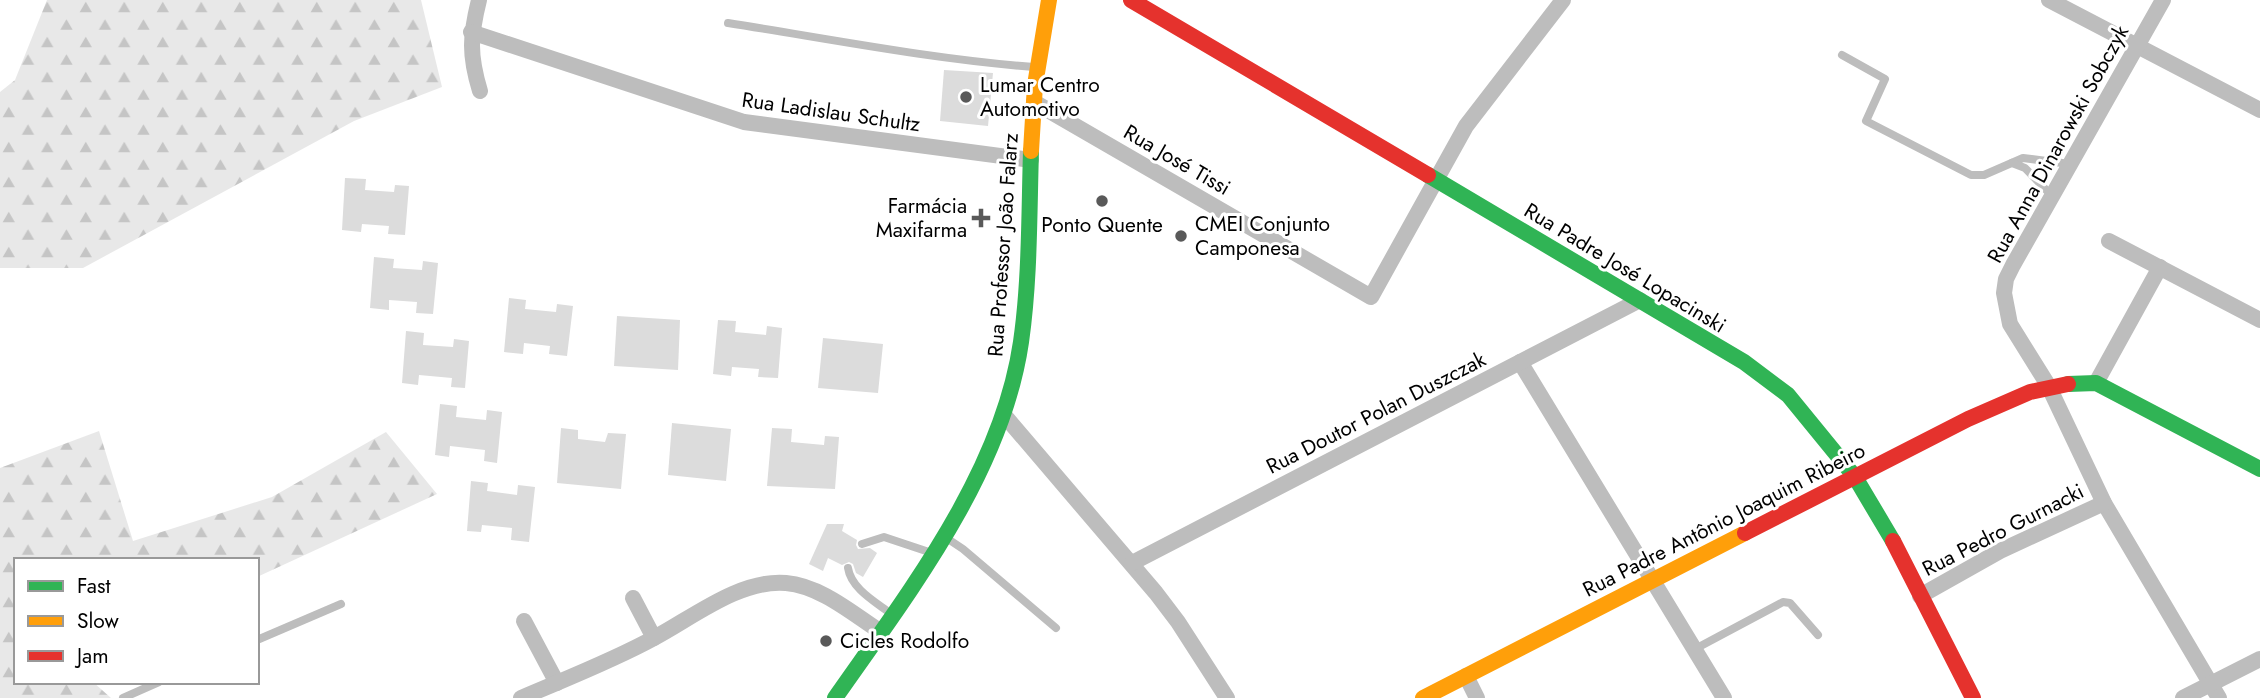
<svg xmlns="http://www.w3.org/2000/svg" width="2260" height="698" viewBox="0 0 2260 698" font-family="Jost,sans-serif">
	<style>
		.forest { fill: url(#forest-firs) }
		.building { fill: #dcdcdc }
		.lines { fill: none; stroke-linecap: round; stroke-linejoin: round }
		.lane { stroke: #bdbdbd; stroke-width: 8 }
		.street { stroke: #bdbdbd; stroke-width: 16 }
		.fast { stroke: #30b455; stroke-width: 16 }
		.slow { stroke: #ff9f0a; stroke-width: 16 }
		.jam { stroke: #e5322d; stroke-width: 16 }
		.poi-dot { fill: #595959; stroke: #fff; stroke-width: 2.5 }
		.labels { text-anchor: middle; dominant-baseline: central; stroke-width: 6; stroke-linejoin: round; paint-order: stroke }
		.poi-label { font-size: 21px; fill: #000; stroke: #fff; text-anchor: start }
		.street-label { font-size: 21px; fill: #000; stroke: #fff }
	</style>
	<defs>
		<pattern id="forest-firs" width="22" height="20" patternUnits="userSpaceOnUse" patternTransform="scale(1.75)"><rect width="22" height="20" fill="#e8e8e8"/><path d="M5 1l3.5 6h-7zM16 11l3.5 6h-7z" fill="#c5c5c5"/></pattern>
	</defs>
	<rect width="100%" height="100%" fill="#fff"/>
	<g class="forest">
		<polygon points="47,0 421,0 442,87 354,121 83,268 0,268 0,92 15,80"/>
		<polygon points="99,431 133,541 272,497 386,432 437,494 257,577 257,560 16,560 16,682 93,682 111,698 0,698 0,468"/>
	</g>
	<g class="building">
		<polygon points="944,70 993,73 988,126 940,121"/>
		<polygon points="345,178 366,179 365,190 394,192 395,185 409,186 405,235 388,234 389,226 362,224 361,232 342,230"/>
		<polygon points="374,257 394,259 393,268 422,270 423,261 438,263 433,314 416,313 417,302 389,300 389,310 370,308"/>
		<polygon points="509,298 526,300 525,309 556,312 557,304 573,306 567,356 549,354 550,346 524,343 523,354 504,352"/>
		<polygon points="617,316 680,320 678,370 614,366"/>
		<polygon points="718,320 736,321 735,332 766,335 767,326 782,328 778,378 758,377 759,369 732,367 731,376 713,374"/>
		<polygon points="406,331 424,333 423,345 453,347 454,339 469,341 465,388 451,387 452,378 419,375 418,385 402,383"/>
		<polygon points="823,338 883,344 878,393 818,388"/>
		<polygon points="440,404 457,406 456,417 486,420 487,410 502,412 497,463 484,461 485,450 450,446 449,457 435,455"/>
		<polygon points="672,423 731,429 726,481 668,475"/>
		<polygon points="561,428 578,430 578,439 605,442 608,433 626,434 621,489 557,483"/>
		<polygon points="772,428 792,429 791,442 824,445 825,436 839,437 835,489 767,486"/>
		<polygon points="471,481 488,483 487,491 517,495 518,485 535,487 529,542 511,540 512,528 482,525 481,532 467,531"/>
		<polygon points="827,524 844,524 842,531 857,540 856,545 858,549 870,548 877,553 863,577 856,573 853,564 849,562 842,565 828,558 823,571 809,564"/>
	</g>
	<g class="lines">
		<g class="lane">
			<path d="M728,23c102,16 203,36 306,44"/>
			<polyline points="1842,55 1885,79 1866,121 1971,175 1984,175 2023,158 2070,164"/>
			<polyline points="2012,163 2025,168 2052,196"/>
			<polyline points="945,537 963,549 1056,628"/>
			<polyline points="862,544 884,537 929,552"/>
			<path d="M848,568c3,20 26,33 42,45"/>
			<polyline points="257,640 341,604"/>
			<polyline points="1695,649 1783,602 1790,603 1818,635"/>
			<polyline points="123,698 159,682"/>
		</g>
		<g class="street">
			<path d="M479,0c-9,36 -10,55 1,91"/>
			<polyline points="2049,0 2260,110"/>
			<polyline points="2163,0 2013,265 2006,279 2004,293 2010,324 2048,385 2104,503 2219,698"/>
			<polyline points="471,32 744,122 1031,160"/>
			<polyline points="1034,102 1371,297 1466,126 1563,0"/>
			<polyline points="2109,241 2260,320"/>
			<polyline points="1520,362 1724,698"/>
			<polyline points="2096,383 2160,267"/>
			<polyline points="1004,415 1156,593 1178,622 1227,698"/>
			<polyline points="1132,563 1640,300"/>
			<polyline points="1920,596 2000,551 2104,503"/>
			<polyline points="633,598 654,638"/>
			<polyline points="524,621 557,683"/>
			<polyline points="1466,676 1477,698"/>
			<path d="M521,698c44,-19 91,-37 133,-60 38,-20 86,-59 132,-55 35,3 67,31 95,49"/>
			<polyline points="2183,698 2260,659"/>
		</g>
		<g class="fast">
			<polyline points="1428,175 1744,362 1788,395 1855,477 1893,541"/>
			<polyline points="2068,384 2096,383 2260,469"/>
			<path d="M835,698c74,-106 167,-225 186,-356 9,-63 8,-128 10,-191"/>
		</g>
		<g class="slow">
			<polyline points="1031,151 1035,85 1049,0"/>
			<polyline points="1423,698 1745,533"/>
		</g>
		<g class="jam">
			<polyline points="1131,0 1428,175"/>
			<polyline points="1745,533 1968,419 2030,392 2068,384"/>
			<polyline points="1893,541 1973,698"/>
		</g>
	</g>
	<g class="poi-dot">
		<circle cx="966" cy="97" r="7"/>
		<circle cx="1102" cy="201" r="7"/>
		<path d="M977.5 207.5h7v7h7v7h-7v7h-7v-7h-7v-7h7z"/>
		<circle cx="1181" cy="236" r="7"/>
		<circle cx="826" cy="641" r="7"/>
	</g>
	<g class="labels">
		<g class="poi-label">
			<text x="980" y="85">Lumar Centro<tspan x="980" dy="24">Automotivo</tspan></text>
			<text x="967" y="206" text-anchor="end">Farmácia<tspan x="967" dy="24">Maxifarma</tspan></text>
			<text x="1195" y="224">CMEI Conjunto<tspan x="1195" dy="24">Camponesa</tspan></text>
			<text x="1102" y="225" text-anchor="middle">Ponto Quente</text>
			<text x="840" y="641">Cicles Rodolfo</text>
		</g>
		<g class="street-label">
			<text transform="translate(831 112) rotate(8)">Rua Ladislau Schultz</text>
			<text transform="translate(2058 144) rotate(-61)">Rua Anna Dinarowski Sobczyk</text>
			<text transform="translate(1177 160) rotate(30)">Rua José Tissi</text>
			<text transform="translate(1003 245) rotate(-86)">Rua Professor João Falarz</text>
			<text transform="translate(1625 268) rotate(31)">Rua Padre José Lopacinski</text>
			<text transform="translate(1376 413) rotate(-27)">Rua Doutor Polan Duszczak</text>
			<text transform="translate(1724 520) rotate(-27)">Rua Padre Antônio Joaquim Ribeiro</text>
			<text transform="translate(2003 530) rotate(-27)">Rua Pedro Gurnacki</text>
		</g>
	</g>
	<rect x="14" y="558" width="245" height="126" fill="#ffffff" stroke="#999999" stroke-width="2"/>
	<rect x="28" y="581" width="35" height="10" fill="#30b455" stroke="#999999" stroke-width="2"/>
	<text x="77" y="593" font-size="21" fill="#000000">Fast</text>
	<rect x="28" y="616" width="35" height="10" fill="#ff9f0a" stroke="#999999" stroke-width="2"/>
	<text x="77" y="628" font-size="21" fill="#000000">Slow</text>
	<rect x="28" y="651" width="35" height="10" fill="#e5322d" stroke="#999999" stroke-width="2"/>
	<text x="77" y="663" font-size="21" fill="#000000">Jam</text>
</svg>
